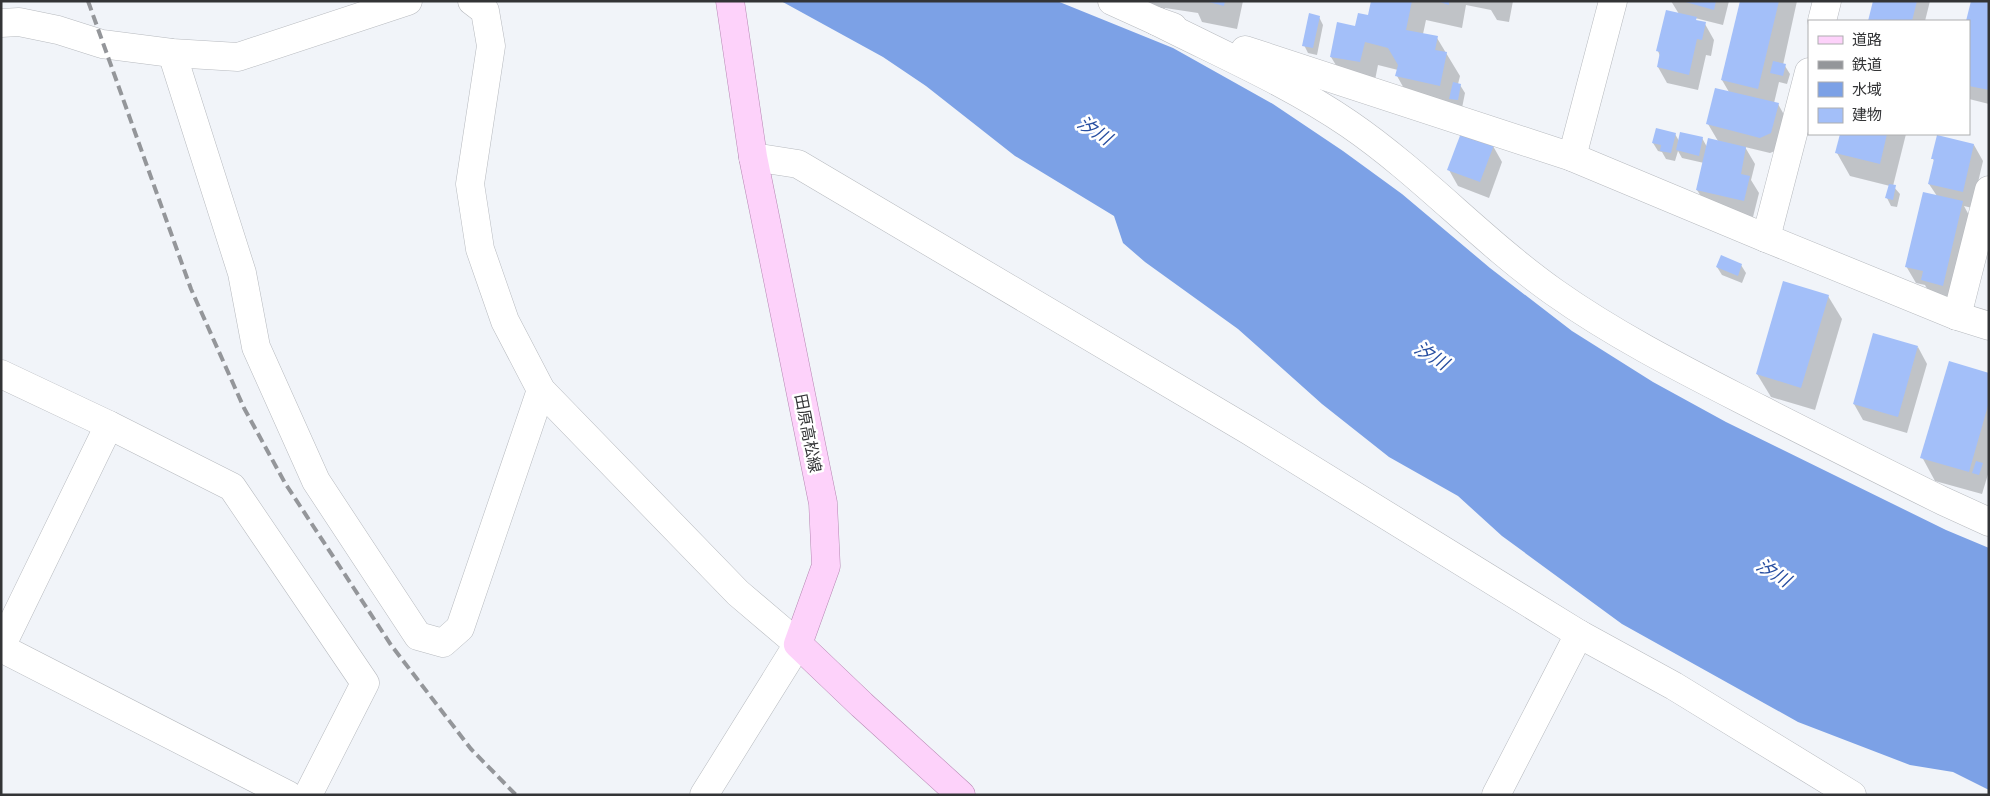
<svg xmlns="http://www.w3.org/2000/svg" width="1990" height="796" viewBox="0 0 1990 796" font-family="Lato,'Noto Sans JP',sans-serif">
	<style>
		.water { fill: #7ca1e6 }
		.shadow { fill: #0003 }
		.building { fill: #a3bff9 }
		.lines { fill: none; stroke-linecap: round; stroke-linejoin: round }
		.street-casing { stroke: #b7babf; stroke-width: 29 }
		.secondary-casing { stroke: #b7babf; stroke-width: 29 }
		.primary-casing { stroke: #b687b3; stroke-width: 29 }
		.street { stroke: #fff; stroke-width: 28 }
		.secondary { stroke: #fff; stroke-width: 28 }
		.primary { stroke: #fdd2fa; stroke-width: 28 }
		.rail { stroke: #94969a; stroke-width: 4; stroke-dasharray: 10 5; stroke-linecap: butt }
		.labels { text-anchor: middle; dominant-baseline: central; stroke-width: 5; stroke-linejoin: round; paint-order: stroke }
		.street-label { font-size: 16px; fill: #333436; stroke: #fff }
		.water-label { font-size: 18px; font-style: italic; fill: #284fa1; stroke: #fff }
	</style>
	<rect width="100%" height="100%" fill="#f1f4f9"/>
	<polygon class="water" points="781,1 1057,1 1173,48 1273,104 1343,151 1402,194 1490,268 1572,331 1653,382 1726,422 1946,530 1989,548 1989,790 1953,772 1910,765 1798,722 1622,624 1502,536 1458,496 1389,457 1322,404 1238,329 1145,262 1123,243 1114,216 1015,156 926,86 883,57"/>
	<g class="shadow">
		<polygon points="1142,1 1243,1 1237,29 1202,22 1198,13 1165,8 1156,20"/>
		<polygon points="1372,1 1513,1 1509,22 1497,20 1491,10 1466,5 1462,28 1426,20 1423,34 1437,38 1460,76 1458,84 1460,85 1465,93 1462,108 1410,99 1397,76 1398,70 1378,65 1374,85 1345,80 1331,57 1369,16"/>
		<polygon points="1671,1 1729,1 1723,25 1695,18 1694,21 1705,24 1714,40 1711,56 1706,55 1698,90 1667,83 1658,67 1660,56 1658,51 1679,14"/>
		<polygon points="1741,1 1797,1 1783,65 1785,66 1790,74 1787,84 1779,82 1774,103 1778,104 1787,120 1780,149 1770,153 1745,147 1755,164 1751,180 1759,193 1753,217 1707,206 1697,190 1704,163 1682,158 1678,151 1675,161 1666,159 1662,152 1658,151 1653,143 1675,134 1679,141 1702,138 1707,147 1718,141 1708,124 1729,92 1722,80"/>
		<polygon points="1874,1 1930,1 1925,21 1869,21"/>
		<polygon points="1972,1 1989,1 1989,104 1969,99 1968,21"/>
		<polygon points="1319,17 1323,25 1317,55 1308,53 1304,45"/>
		<polygon points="1841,134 1906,134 1893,186 1900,194 1897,207 1891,206 1887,198 1890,186 1850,176 1837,153"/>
		<polygon points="1974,145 1983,161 1972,208 1964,206 1971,219 1952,301 1931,296 1925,285 1916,283 1906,266 1937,196 1929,184 1935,162 1933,159"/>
		<polygon points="1493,146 1502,162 1489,198 1458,186 1449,170"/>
		<polygon points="1741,265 1746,273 1742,283 1722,275 1717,267"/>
		<polygon points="1828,296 1842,319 1815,410 1771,397 1757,374"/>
		<polygon points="1918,347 1927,364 1907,433 1863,420 1854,404"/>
		<polygon points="1989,374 1989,471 1982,494 1935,481 1922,457"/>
	</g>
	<g class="building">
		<polygon points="1205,1 1225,1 1224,6"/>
		<polygon points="1371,1 1412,1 1406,30 1438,36 1435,50 1447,52 1440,86 1395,76 1398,65 1388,48 1365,42 1360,62 1330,57 1337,22 1355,26 1358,13 1368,15"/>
		<polygon points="1437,1 1449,1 1449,5"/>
		<polygon points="1682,1 1716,1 1714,10"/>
		<polygon points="1740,1 1779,1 1758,89 1721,80"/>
		<polygon points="1873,1 1917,1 1912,21 1868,21"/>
		<polygon points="1971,1 1989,1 1989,90 1969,86 1969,21 1966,21"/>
		<polygon points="1666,10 1697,17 1696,20 1706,22 1702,40 1697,39 1689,75 1657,67 1660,52 1656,51"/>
		<polygon points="1309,13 1320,16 1313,48 1302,46"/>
		<polygon points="1773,61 1786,64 1783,76 1770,73"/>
		<polygon points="1453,82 1461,84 1458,100 1449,99"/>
		<polygon points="1715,88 1779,103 1771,133 1760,138 1706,124"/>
		<polygon points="1656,128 1676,133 1671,153 1660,151 1661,145 1652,143"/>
		<polygon points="1680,132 1703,137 1699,156 1676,150"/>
		<polygon points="1461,133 1494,145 1480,182 1447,170"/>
		<polygon points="1840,134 1887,134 1880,164 1835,153"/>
		<polygon points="1937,135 1974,144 1963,192 1928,184 1934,159 1931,159"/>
		<polygon points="1708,138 1746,147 1741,174 1750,176 1744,201 1696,190"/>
		<polygon points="1889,184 1896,185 1893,200 1885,198"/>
		<polygon points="1923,192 1963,201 1943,286 1921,280 1923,271 1905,267"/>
		<polygon points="1721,255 1742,264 1738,276 1716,267"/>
		<polygon points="1783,281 1829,295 1801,388 1756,374"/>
		<polygon points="1873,333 1918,346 1898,417 1853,404"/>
		<polygon points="1949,361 1989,373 1989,402 1969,472 1920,458"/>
		<polygon points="1976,461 1983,463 1979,475 1972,473"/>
	</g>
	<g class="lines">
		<defs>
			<g id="street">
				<polyline points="1112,1 1156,21 1173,27"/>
				<path d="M1156,21c65,33 133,62 193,103 73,50 133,117 205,168 65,46 136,81 206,117 61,31 122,62 183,92l46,21"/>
				<polyline points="1822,21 1827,1"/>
				<polyline points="1245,50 1572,157 1766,238 1809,72"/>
				<polyline points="172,53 242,273 256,347 316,481 418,636 443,643 460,628 541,390"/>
				<polyline points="753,157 798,164 1248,430 1579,634 1496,795"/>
				<polyline points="1572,157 1613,1"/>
				<polyline points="1957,316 1989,190"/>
				<polyline points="1,374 109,425 232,487 365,683 308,795"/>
				<polyline points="1,647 109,425"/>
				<polyline points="1,648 288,795"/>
			</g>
			<g id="secondary">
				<polyline points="472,1 485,11 491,46 470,184 480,249 505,321 541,390 738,593 798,644 704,795"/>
				<polyline points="1,23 19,22 58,30 102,44 172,53 238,57 408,1"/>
				<polyline points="1766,238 1957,316 1989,326"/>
				<polyline points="1579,634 1674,686 1852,795"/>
			</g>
			<polyline id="primary" points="730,1 753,157 823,503 826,566 798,644 862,705 961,795"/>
		</defs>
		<use href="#street" class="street-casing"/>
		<use href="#secondary" class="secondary-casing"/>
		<use href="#primary" class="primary-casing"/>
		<use href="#street" class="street"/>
		<use href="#secondary" class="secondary"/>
		<use href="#primary" class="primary"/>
		<polyline class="rail" points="88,1 191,289 244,408 285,483 391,645 471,749 516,795"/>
	</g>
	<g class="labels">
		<g class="street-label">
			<text transform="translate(809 433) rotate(79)">田原高松線</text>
		</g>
		<g class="water-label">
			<text transform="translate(1095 130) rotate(33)">汐川</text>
			<text transform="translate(1432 355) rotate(32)">汐川</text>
			<text transform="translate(1774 572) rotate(32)">汐川</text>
		</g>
	</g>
	<rect width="1990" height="796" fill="none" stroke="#333436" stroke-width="5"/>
	<rect x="1808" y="20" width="162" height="115" fill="#ffffff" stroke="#adaeaf"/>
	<rect x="1818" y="36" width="25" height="8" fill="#fdd2fa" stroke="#adaeaf"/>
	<text x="1852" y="45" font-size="15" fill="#333436">道路</text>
	<rect x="1818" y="61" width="25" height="8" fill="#94969a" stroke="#adaeaf"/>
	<text x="1852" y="70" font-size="15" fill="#333436">鉄道</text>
	<rect x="1818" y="82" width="25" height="15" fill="#7ca1e6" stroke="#adaeaf"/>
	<text x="1852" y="95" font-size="15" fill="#333436">水域</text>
	<rect x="1818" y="108" width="25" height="15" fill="#a3bff9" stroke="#adaeaf"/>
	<text x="1852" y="120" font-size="15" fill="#333436">建物</text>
</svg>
